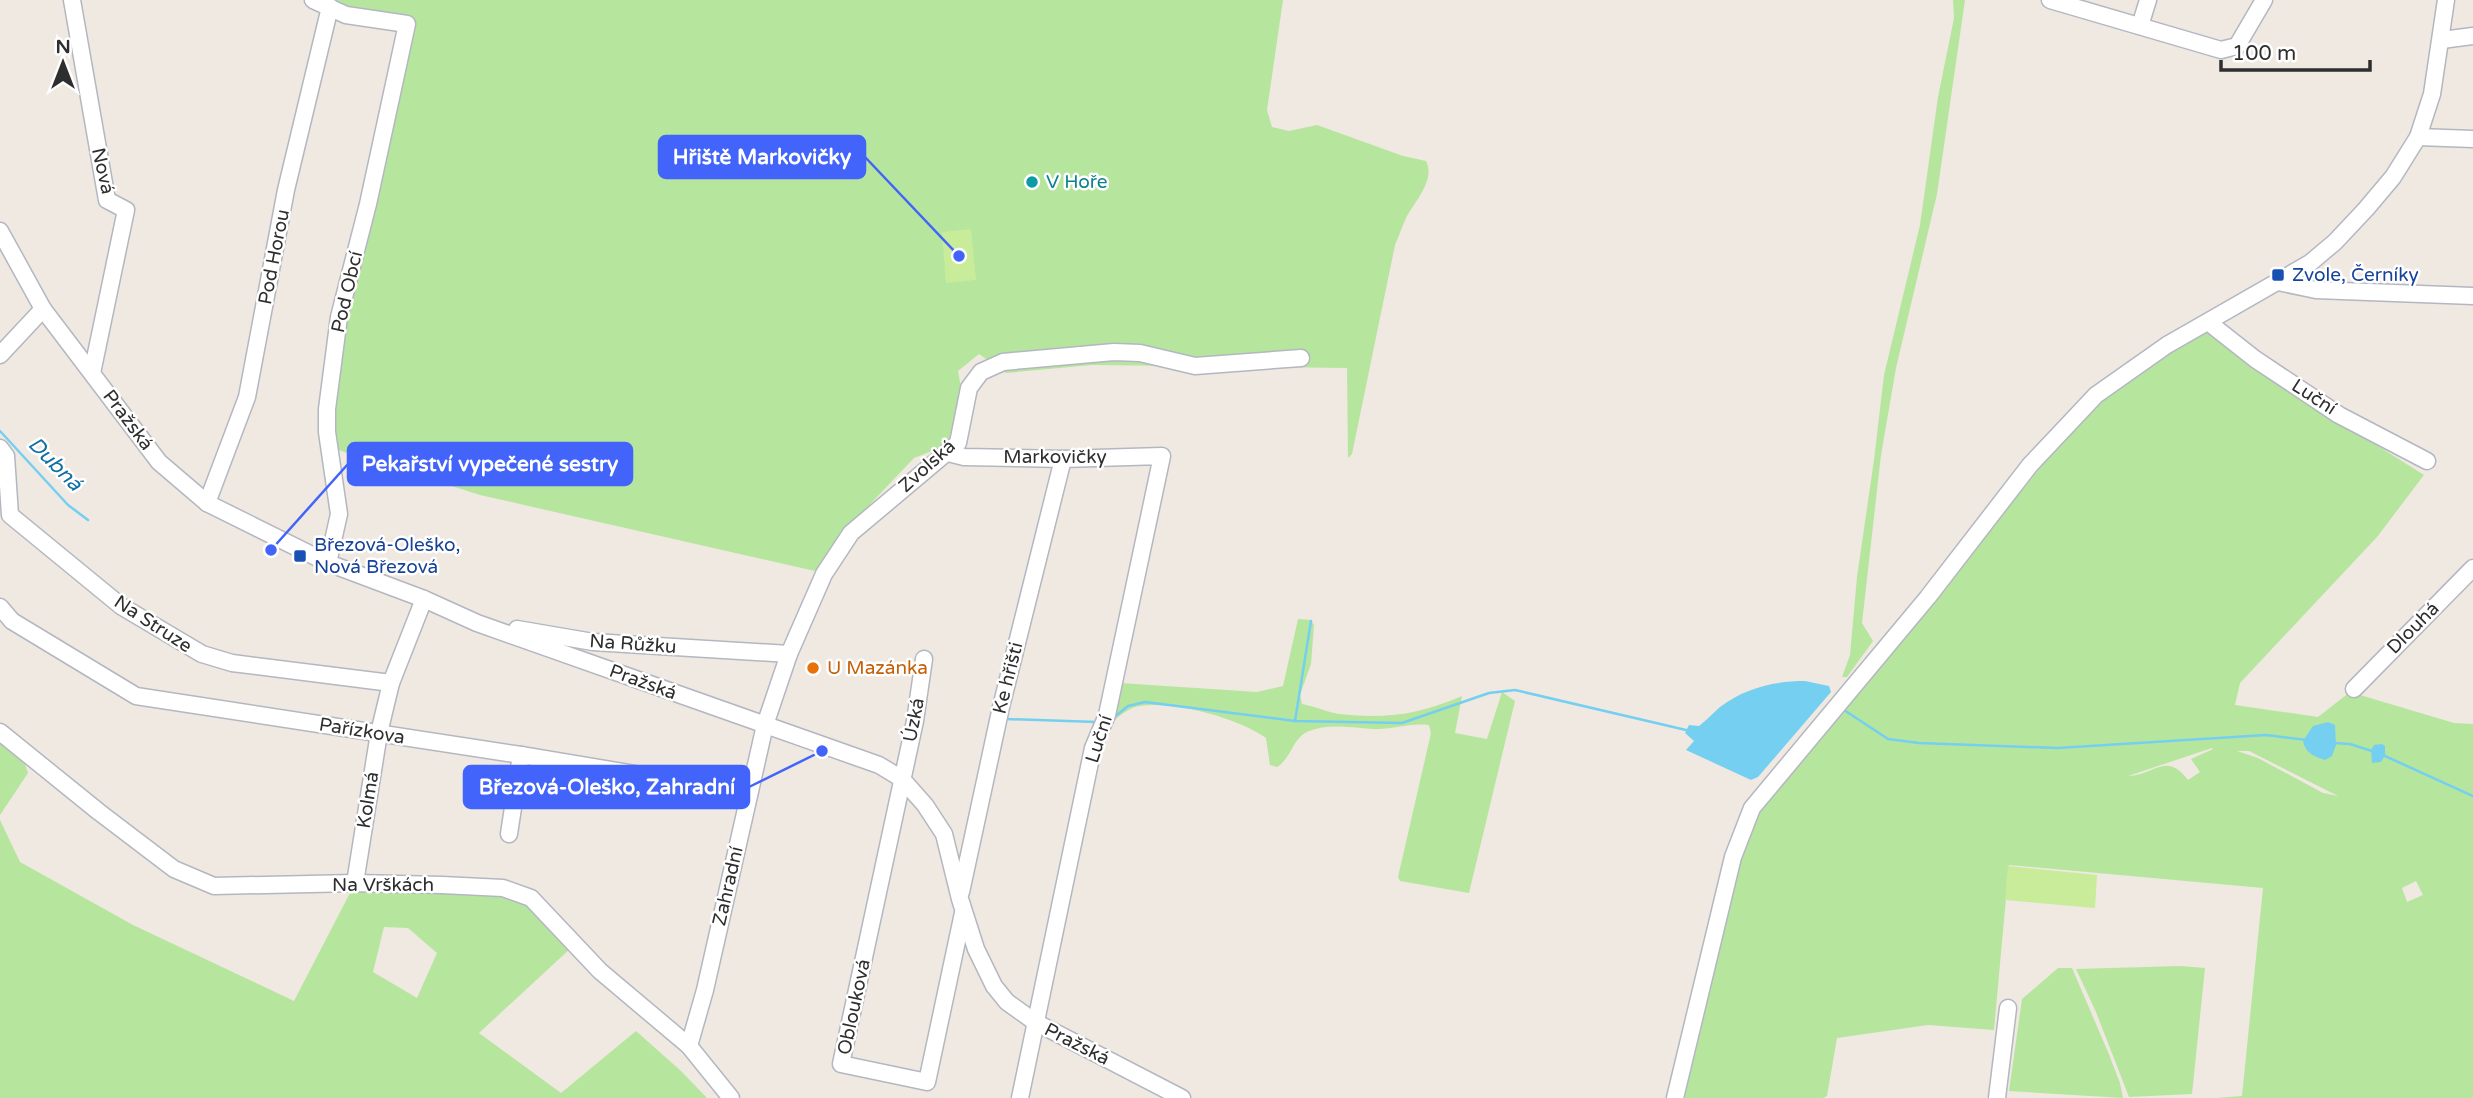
<svg xmlns="http://www.w3.org/2000/svg" width="2473" height="1098" viewBox="0 0 2473 1098" font-family="'Varela Round',sans-serif">
	<style>
		.green { fill: #b6e59e; fill-rule: evenodd }
		.pitch { fill: #c9ec9a }
		.water { fill: #75cff0 }
		.lines { fill: none; stroke-linecap: round; stroke-linejoin: round }
		.stream { stroke: #75cff0; stroke-width: 2.5 }
		.minor-casing { stroke: #b4b7c1; stroke-width: 19 }
		.minor { stroke: #fff; stroke-width: 16 }
		.culture-dot { fill: #0f9aa8; stroke: #fff; stroke-width: 2.5 }
		.transit-dot { fill: #1a4fb4; stroke: #fff; stroke-width: 2.5 }
		.food-dot { fill: #e8710a; stroke: #fff; stroke-width: 2.5 }
		.labels { text-anchor: middle; dominant-baseline: central; stroke-width: 5; stroke-linejoin: round; paint-order: stroke }
		.street-label { font-size: 19px; fill: #2e2e2e; stroke: #fff }
		.culture-label { font-size: 19px; fill: #0d838f; stroke: #fff; text-anchor: start }
		.transit-label { font-size: 19px; fill: #164399; stroke: #fff; text-anchor: start }
		.food-label { font-size: 19px; fill: #c56008; stroke: #fff; text-anchor: start }
		.water-label { font-size: 21px; font-style: italic; fill: #0d6fa3; stroke: #fff }
		.leader { fill: none; stroke: #4264fb; stroke-width: 2.5 }
		.callout-dot { fill: #4264fb; stroke: #fff; stroke-width: 2.5 }
		.callout { fill: #4264fb; stroke: #4264fb; stroke-width: 2.5 }
		.callout-label { font-size: 21px; text-anchor: middle; font-weight: bold; fill: #fff }
	</style>
	<rect width="100%" height="100%" fill="#efe9e1"/>
	<g class="green">
		<path d="M324,0h959l-16,110 5,17 17,4 28,-6 86,31 23,5c10,19 -12,41 -20,57 -4,9 -7,18 -11,27l-43,209 -4,4 -1,-90 -255,-3 -86,8 -27,-19 -21,17 5,28 -8,32 -13,16 -28,11 -75,79 -24,34 -335,-76 -142,-45 -5,-39 14,-94 68,-286 -69,-21z"/>
		<polygon points="1953,0 1965,0 1937,194 1896,368 1881,455 1862,623 1873,641 1847,677 1842,677 1850,655 1857,577 1874,460 1884,375 1920,225 1938,97 1954,18"/>
		<path d="M2209,328l88,67 127,80 -47,62 -137,146 -5,22 83,12 32,-25 104,31 19,1v374h-257l26,-2 21,-208 -254,-23 -15,165 -66,-5 -91,13 -10,58 -4,2h-140l63,-260 13,-25 285,-350 61,-67 56,-39zM2212,748l1,1 -22,10 9,13 -12,8c-22,-29 -33,-5 -60,-4zM2237,751h12l89,45 -15,-3 -65,-35zM2416,881l7,14 -16,7 -5,-14z"/>
		<path d="M1298,619l13,1 3,5 -3,39 -11,31 2,9c12,2 25,8 37,10 47,5 79,1 123,-18l-7,37 32,6 15,-47 13,9 -46,192 -69,-12 -2,-4 33,-144 -2,-8c-17,-2 -32,3 -49,4 -22,0 -50,-7 -71,2 -17,7 -17,27 -32,36l-7,-2 -4,-27c-29,-20 -90,-37 -126,-32 -9,1 -17,7 -24,13l4,-36 137,9 26,-6z"/>
		<polygon points="0,740 23,759 28,773 0,815"/>
		<path d="M0,820l20,42 113,63 161,76 57,-110 8,-3 144,3 28,14 41,42 -93,86 82,60 75,-62 45,40 26,27h-707zM384,927l24,1 29,25 -20,45 -44,-26z"/>
		<polygon points="2180,966 2205,968 2192,1094 2129,1097 2096,1012 2076,969"/>
		<polygon points="2058,968 2072,968 2108,1052 2120,1083 2123,1098 2009,1091 2022,999"/>
	</g>
	<g class="pitch">
		<polygon points="971,229 976,280 946,283 942,232"/>
		<polygon points="2008,866 2097,875 2095,908 2005,900"/>
	</g>
	<g class="water">
		<path d="M1805,681l24,5 2,6 -73,85 -7,3 -65,-30 8,-9 -9,-8 4,-8 10,1c8,-6 14,-13 21,-19 25,-19 54,-26 85,-26z"/>
		<path d="M2328,722l7,3 1,20 -4,11 -7,4c-10,-3 -20,-7 -22,-19l10,-15z"/>
		<polygon points="2382,744 2385,746 2385,755 2381,762 2372,763 2371,750 2374,745"/>
	</g>
	<g class="lines">
		<g class="stream">
			<polyline points="0,431 68,505 88,520"/>
			<polyline points="1844,710 1888,739 1919,743 2058,748 2266,735 2307,740"/>
			<polyline points="1113,718 1128,706 1145,702 1295,721 1402,723 1489,693 1515,690 1686,730"/>
			<polyline points="1006,719 1097,722"/>
			<polyline points="1295,721 1311,621"/>
			<polyline points="2334,743 2350,744 2372,751"/>
			<polyline points="2385,756 2473,796"/>
		</g>
		<defs>
			<g id="minor">
				<polyline points="72,0 107,200 126,210 92,373"/>
				<polyline points="313,0 346,15 407,24 368,204 339,317 327,409 327,432 339,514 328,563"/>
				<polyline points="2050,0 2221,50 2237,46 2264,0"/>
				<polyline points="2140,26 2148,0"/>
				<polyline points="2442,40 2473,36"/>
				<polyline points="2418,137 2473,139"/>
				<polyline points="0,231 43,309 159,462 207,503 328,563 424,599 477,623 879,765 902,779 925,805 944,834 960,899 976,949 994,986 1007,1002 1035,1022 1182,1098"/>
				<polyline points="2278,282 2316,290 2473,296"/>
				<polyline points="2208,322 2255,359 2339,415 2427,461"/>
				<polyline points="0,355 43,309"/>
				<polyline points="0,448 6,456 10,515 121,606 202,654 232,663 391,683"/>
				<polyline points="948,453 964,457 1063,459 1162,456 1107,715 1093,748 1020,1098"/>
				<polyline points="207,503 247,397 286,190 330,7"/>
				<polyline points="0,607 12,621 136,696 521,755 749,793"/>
				<polyline points="517,629 593,642 789,654"/>
				<polyline points="924,659 915,721 841,1064 927,1082 963,913"/>
				<polyline points="2354,689 2473,568"/>
				<polyline points="0,732 99,812 174,869 214,886 355,883 442,885 503,888 531,898 600,971 689,1046 731,1098"/>
				<polyline points="509,834 521,755"/>
				<polyline points="355,883 379,733 391,683 424,599"/>
				<polyline points="961,892 1001,707 1063,459"/>
				<polyline points="689,1046 705,990 765,725 789,654 824,574 851,533 958,443 969,388 981,372 1003,362 1114,352 1140,353 1195,366 1301,358"/>
				<polyline points="1675,1098 1733,857 1752,808 1928,597 2030,465 2096,395 2167,345 2310,263 2335,242 2366,209 2393,177 2418,137 2432,94 2446,0"/>
				<polyline points="1997,1098 2008,1008"/>
			</g>
		</defs>
		<use href="#minor" class="minor-casing"/>
		<use href="#minor" class="minor"/>
	</g>
	<circle class="culture-dot" cx="1032" cy="182" r="7"/>
	<g class="transit-dot">
		<rect x="2271" y="268" width="14" height="14" rx="3.5"/>
		<rect x="293" y="549" width="14" height="14" rx="3.5"/>
	</g>
	<circle class="food-dot" cx="813" cy="668" r="7"/>
	<g class="labels">
		<g class="street-label">
			<text transform="translate(103 171) rotate(77)">Nová</text>
			<text transform="translate(274 257) rotate(-79)">Pod Horou</text>
			<text transform="translate(347 292) rotate(-77)">Pod Obcí</text>
			<text transform="translate(2314 397) rotate(33)">Luční</text>
			<text transform="translate(128 420) rotate(53)">Pražská</text>
			<text x="1055" y="457">Markovičky</text>
			<text transform="translate(927 466) rotate(-42)">Zvolská</text>
			<text transform="translate(153 624) rotate(33)">Na Struze</text>
			<text transform="translate(2413 628) rotate(-45)">Dlouhá</text>
			<text transform="translate(633 644) rotate(4)">Na Růžku</text>
			<text transform="translate(1008 678) rotate(-76)">Ke hřišti</text>
			<text transform="translate(643 682) rotate(20)">Pražská</text>
			<text transform="translate(914 720) rotate(-79)">Úzká</text>
			<text transform="translate(362 731) rotate(9)">Pařízkova</text>
			<text transform="translate(1099 739) rotate(-72)">Luční</text>
			<text transform="translate(368 800) rotate(-81)">Kolmá</text>
			<text x="383" y="885">Na Vrškách</text>
			<text transform="translate(728 886) rotate(-77)">Zahradní</text>
			<text transform="translate(854 1007) rotate(-78)">Oblouková</text>
			<text transform="translate(1077 1044) rotate(27)">Pražská</text>
		</g>
		<g class="culture-label">
			<text x="1046" y="182">V Hoře</text>
		</g>
		<g class="transit-label">
			<text x="2292" y="275">Zvole, Černíky</text>
			<text x="314" y="545">Březová-Oleško,<tspan x="314" dy="22">Nová Březová</tspan></text>
		</g>
		<g class="food-label">
			<text x="827" y="668">U Mazánka</text>
		</g>
		<g class="water-label">
			<text transform="translate(55 464) rotate(45)">Dubná</text>
		</g>
	</g>
	<path class="leader" d="M959 256L865 157M271 550L348 464M822 751L749 787"/>
	<g class="callout-dot">
		<circle cx="959" cy="256" r="7"/>
		<circle cx="271" cy="550" r="7"/>
		<circle cx="822" cy="751" r="7"/>
	</g>
	<g class="callout">
		<rect x="659" y="136" width="206" height="42" rx="7"/>
		<rect x="348" y="443" width="284" height="42" rx="7"/>
		<rect x="464" y="766" width="285" height="42" rx="7"/>
	</g>
	<g class="callout-label">
		<text x="762" y="164">Hřiště Markovičky</text>
		<text x="490" y="471">Pekařství vypečené sestry</text>
		<text x="607" y="794">Březová-Oleško, Zahradní</text>
	</g>
	<g transform="translate(63 63)" stroke="#ffffff" stroke-width="5" paint-order="stroke">
	<path d="M0-5L12 26L0 18L-12 26Z" fill="#2e2e2e"/>
	<text y="-10" font-size="19" font-weight="bold" text-anchor="middle" fill="#2e2e2e">N</text>
	</g>
	<path d="M2221 60v10h149v-10" fill="none" stroke="#2e2e2e" stroke-width="3.5"/>
	<text x="2232" y="60" font-size="21" fill="#2e2e2e" stroke="#ffffff" stroke-width="5" paint-order="stroke">100 m</text>
</svg>
